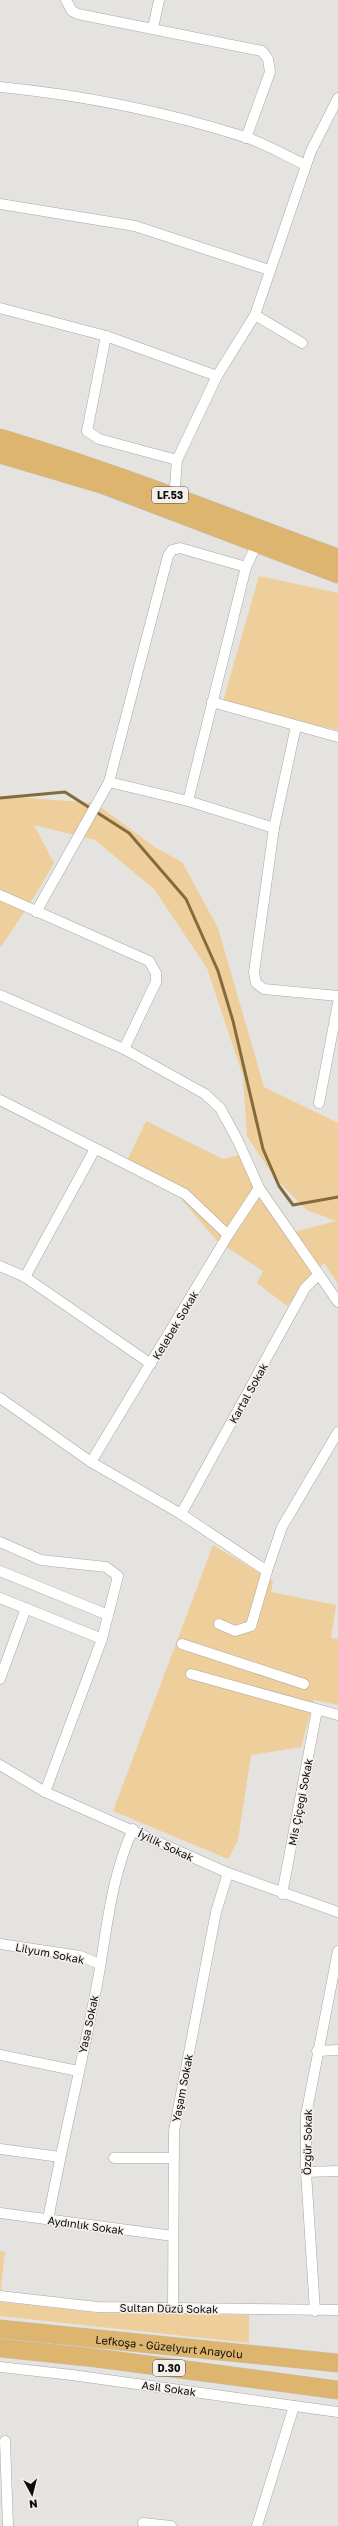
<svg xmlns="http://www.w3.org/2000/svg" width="338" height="2526" viewBox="0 0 338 2526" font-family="'Golos Text',sans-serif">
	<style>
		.green { fill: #eece9a }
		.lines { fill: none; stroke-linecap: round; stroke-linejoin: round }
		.stream { stroke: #846b3e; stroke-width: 3 }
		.street-casing { stroke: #a9a7a3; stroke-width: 11 }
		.highway-casing { stroke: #c0c0c0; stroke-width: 19 }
		.street { stroke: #fff; stroke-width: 10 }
		.highway { stroke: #ddb56e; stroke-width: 18 }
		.labels { text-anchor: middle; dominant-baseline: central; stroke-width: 3; stroke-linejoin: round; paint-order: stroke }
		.shield { fill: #f3f0ec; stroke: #53514f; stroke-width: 1 }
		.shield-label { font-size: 10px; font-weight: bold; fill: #0e0d0c }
		.street-label { font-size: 11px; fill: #0e0d0c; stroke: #f3f0ec }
	</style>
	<rect width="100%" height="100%" fill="#e5e3df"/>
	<g class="green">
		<polygon points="259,576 338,593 338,730 222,705"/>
		<polygon points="0,796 95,803 156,848 182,862 218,928 264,1087 338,1123 338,1284 324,1263 287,1306 257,1283 263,1271 216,1240 178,1195 124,1167 146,1121 223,1159 243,1154 294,1232 336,1221 307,1210 274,1177 247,1136 243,1076 207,968 154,889 95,840 34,825 54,863 34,897 0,948"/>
		<polygon points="213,1545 273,1581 271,1592 336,1605 331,1638 338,1639 338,1705 314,1700 301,1747 251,1755 238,1840 228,1859 113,1811"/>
		<polygon points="0,2251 5,2252 0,2297"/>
		<polygon points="0,2302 100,2313 249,2315 249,2343 0,2316"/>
	</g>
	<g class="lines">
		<polyline class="stream" points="0,798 65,792 129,833 186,899 218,971 233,1021 263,1149 279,1186 293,1205 338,1197"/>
		<defs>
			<g id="street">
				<polyline points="66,0 72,11 78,14 262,51 268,59 270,72 246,138"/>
				<polyline points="153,28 159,0"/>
				<path d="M0,87c82,8 166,25 245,50 21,7 41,19 61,28"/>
				<polyline points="0,204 135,226 269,270"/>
				<polyline points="0,308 106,336 217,376"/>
				<polyline points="255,315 302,343"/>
				<polyline points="106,336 87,431 99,439 177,460"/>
				<polyline points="168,494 175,487 177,460 217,376 255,315 311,151 338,98"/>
				<polyline points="212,702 338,737"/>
				<polyline points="296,726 274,828 254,972 256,983 264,989 338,996"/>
				<polyline points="109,782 188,801 274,828"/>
				<polyline points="188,801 246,567 257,544"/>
				<polyline points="0,895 149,961 156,973 156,982 124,1049"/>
				<polyline points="36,912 109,782 168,556 172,550 180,548 246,567"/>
				<polyline points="0,995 124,1049 205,1094 220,1108 238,1141 259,1188 338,1302"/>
				<polyline points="0,1100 185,1194 228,1235"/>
				<polyline points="319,1103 338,1003"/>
				<polyline points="0,1266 25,1277 151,1364"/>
				<polyline points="25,1277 95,1149"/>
				<polyline points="0,1398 91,1462 181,1514 267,1571 282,1527 338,1432"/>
				<polyline points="91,1462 228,1235 259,1188"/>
				<polyline points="181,1514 305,1288 318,1275"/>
				<polyline points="0,1542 41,1560 106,1567 118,1576 102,1639 45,1792"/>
				<polyline points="0,1571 108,1615"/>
				<polyline points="0,1598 102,1639"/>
				<polyline points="219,1624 235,1631 251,1626 267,1571"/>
				<polyline points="182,1644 304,1684"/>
				<polyline points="191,1674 338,1715"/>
				<polyline points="0,1679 26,1608"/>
				<polyline points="0,1765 45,1792 228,1873 338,1912"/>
				<polyline points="282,1894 317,1710"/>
				<polyline points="0,1944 80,1956 100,1964"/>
				<polyline points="317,2051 338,2050"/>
				<polyline points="0,2055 78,2071"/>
				<polyline points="0,2149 60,2157"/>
				<polyline points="114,2158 173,2158"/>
				<polyline points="306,2172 338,2171"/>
				<polyline points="0,2213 173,2236"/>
				<path d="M48,2220c15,-81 35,-160 50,-241 9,-50 13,-102 35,-150"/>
				<polyline points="0,2296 97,2307 338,2310"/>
				<polyline points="173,2308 174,2131 216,1912 228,1873"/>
				<polyline points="315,2311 306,2172 306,2115 338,1951"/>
				<polyline points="0,2367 72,2375 338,2412"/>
				<polyline points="5,2441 8,2526"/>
				<polyline points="143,2523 171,2526"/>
				<polyline points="257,2526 294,2406"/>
			</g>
			<g id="highway">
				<path d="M0,438c115,34 226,79 338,120"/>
				<polyline points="0,454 104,485 338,574"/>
				<path id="s1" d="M0,2329l338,34"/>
				<polyline points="0,2348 96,2358 338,2390"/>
			</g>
		</defs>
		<use href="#street" class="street-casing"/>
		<use href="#highway" class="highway-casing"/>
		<use href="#street" class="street"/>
		<use href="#highway" class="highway"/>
	</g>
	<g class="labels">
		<g class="shield">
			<rect x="152" y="487" width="36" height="16" rx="3"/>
			<rect x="153" y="2360" width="32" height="16" rx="3"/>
		</g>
		<g class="shield-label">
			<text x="170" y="495">LF.53</text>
			<text x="169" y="2368">D.30</text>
		</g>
		<g class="street-label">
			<text transform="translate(175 1325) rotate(-59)">Kelebek Sokak</text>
			<text transform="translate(248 1393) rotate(-61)">Kartal Sokak</text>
			<text transform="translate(300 1802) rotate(-79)">Mis Çiçeği Sokak</text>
			<text transform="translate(166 1845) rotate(25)">İyilik Sokak</text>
			<text transform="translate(50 1953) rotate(11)">Lilyum Sokak</text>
			<text transform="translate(88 2024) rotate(-78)">Yasa Sokak</text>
			<text transform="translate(182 2088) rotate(-79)">Yaşam Sokak</text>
			<text transform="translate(307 2142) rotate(-89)">Özgür Sokak</text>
			<text transform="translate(86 2225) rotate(8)">Aydınlık Sokak</text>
			<text transform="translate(169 2308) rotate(1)">Sultan Düzü Sokak</text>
			<text stroke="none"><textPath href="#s1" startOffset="170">Lefkoşa - Güzelyurt Anayolu</textPath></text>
			<text transform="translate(169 2388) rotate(8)">Asil Sokak</text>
		</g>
	</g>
	<g transform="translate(32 2494) rotate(173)" stroke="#f3f0ec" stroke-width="3" paint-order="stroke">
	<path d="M0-3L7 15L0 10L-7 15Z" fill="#0e0d0c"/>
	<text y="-6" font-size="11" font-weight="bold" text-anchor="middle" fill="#0e0d0c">N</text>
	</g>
</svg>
